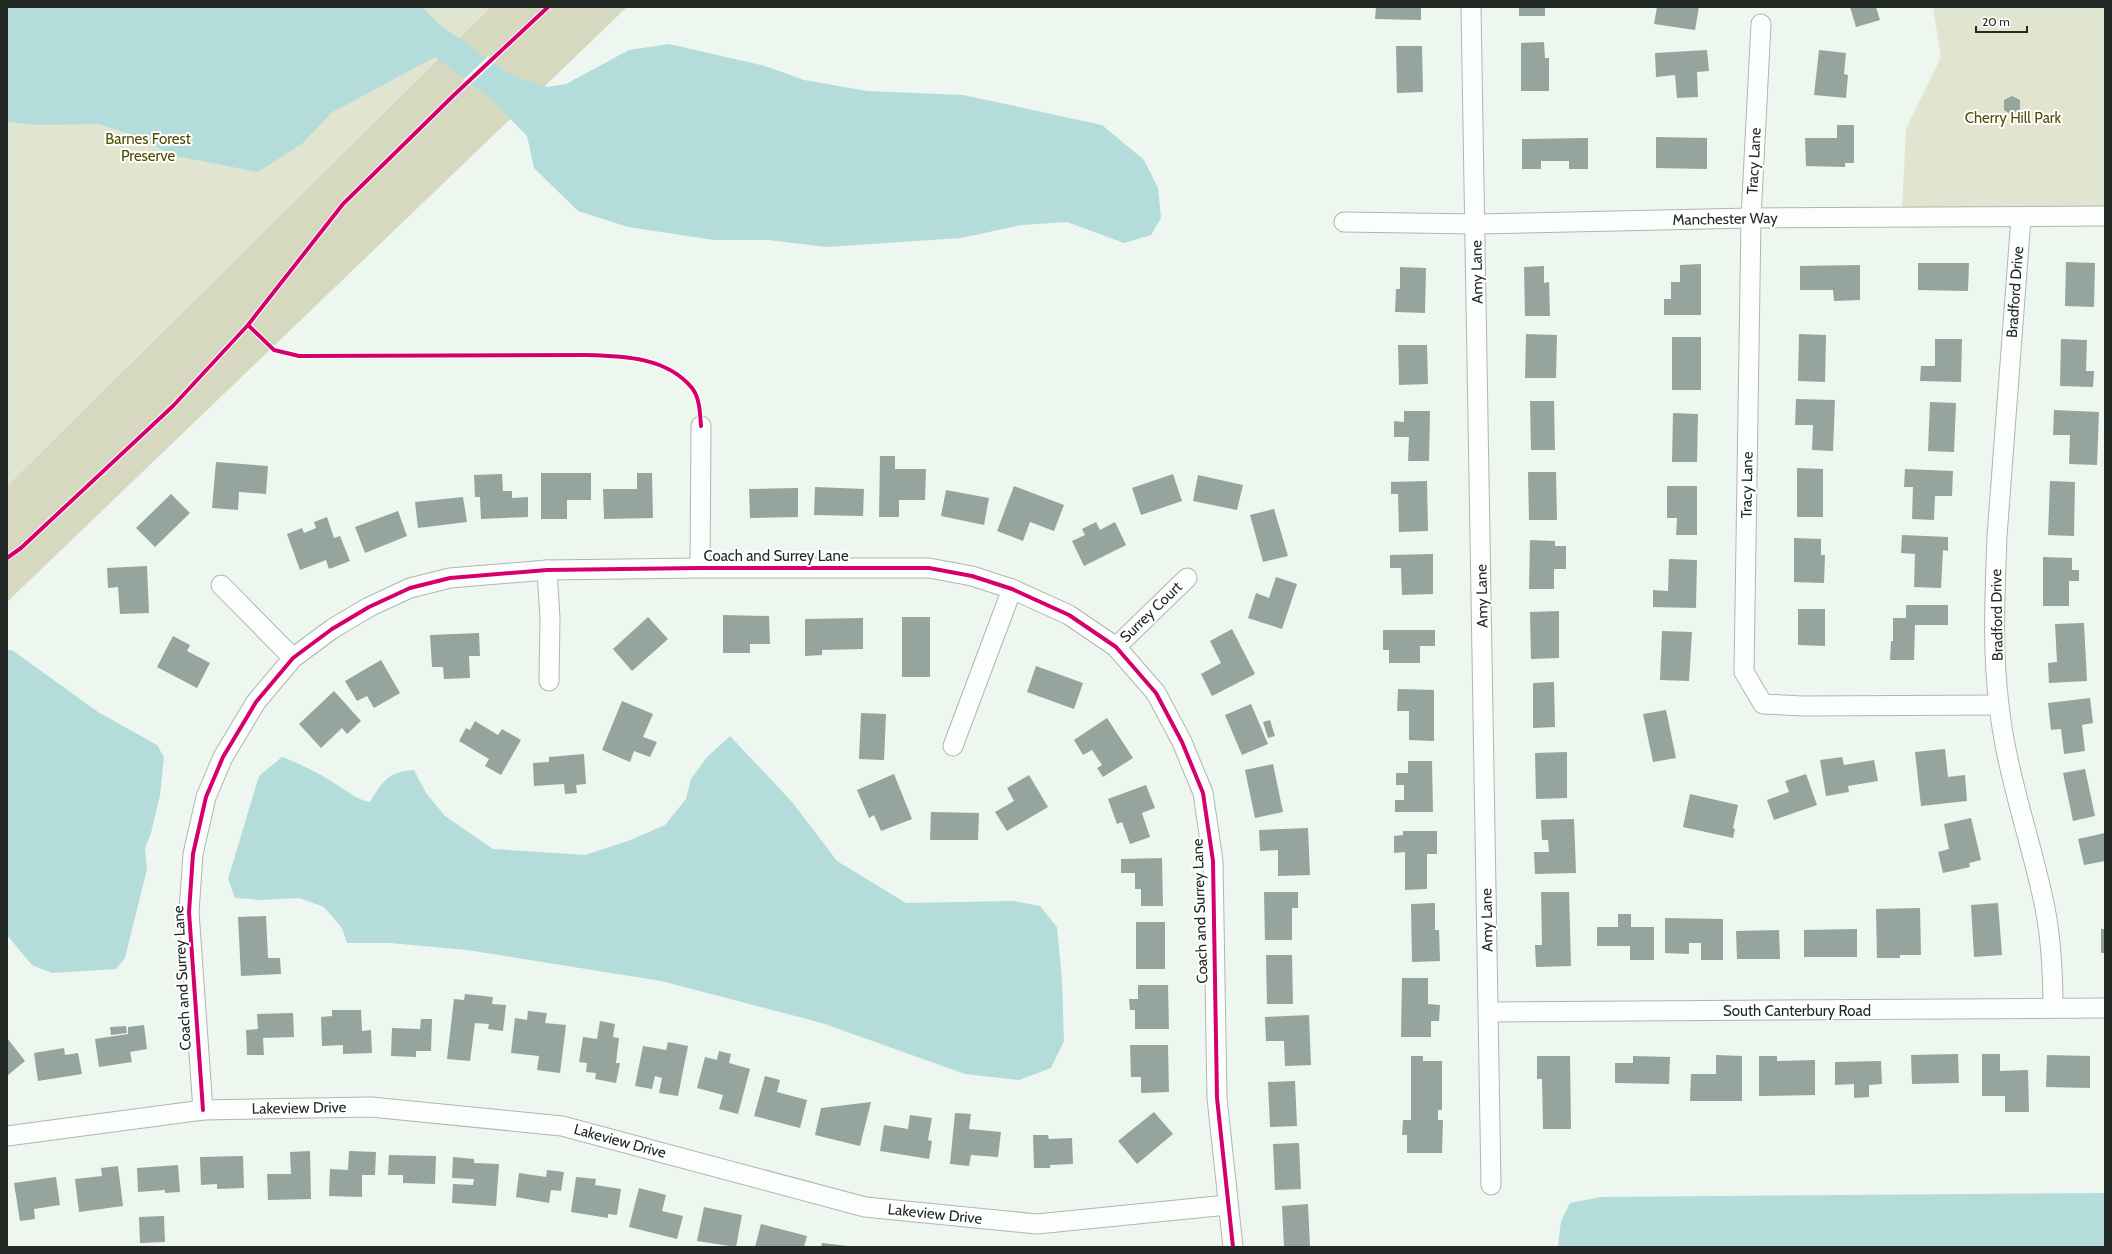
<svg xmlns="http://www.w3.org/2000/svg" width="2112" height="1254" viewBox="0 0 2112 1254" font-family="Cabin,sans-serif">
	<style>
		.green { fill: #e1e4cf }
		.forest { fill: #d6d9bf }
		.water { fill: #b4dcdb }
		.pier { fill: #edf6ef }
		.building { fill: #96a49e }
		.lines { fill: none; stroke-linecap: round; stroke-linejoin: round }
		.minor-casing { stroke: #afb6b0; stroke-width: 21 }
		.minor { stroke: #fcfefd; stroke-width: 19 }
		.cycleway-casing { stroke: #fff; stroke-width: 6 }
		.cycleway { stroke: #d6006c; stroke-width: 4 }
		.labels { text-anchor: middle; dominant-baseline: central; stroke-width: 4; stroke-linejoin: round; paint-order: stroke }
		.park-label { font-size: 15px; fill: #524d02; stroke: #fff }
		.street-label { font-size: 15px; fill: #232924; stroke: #fff }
	</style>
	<rect width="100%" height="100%" fill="#edf6ef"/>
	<g class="green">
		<polygon points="7,7 491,7 7,486"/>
		<polygon points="1933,7 2105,7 2105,210 1902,210 1906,129 1941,57"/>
	</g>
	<polygon class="forest" points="491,7 627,7 7,602 7,486"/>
	<g class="water">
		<polygon points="7,7 422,7 439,24 511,75 547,87 566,84 629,50 669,44 765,66 804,80 867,91 963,95 1102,125 1144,160 1158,188 1161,218 1151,235 1124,243 1067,222 1022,225 961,238 827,247 768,240 714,240 628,227 578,211 534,168 527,136 492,100 435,57 331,113 303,143 258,172 175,156 130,134 98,124 38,125 7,122"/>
		<polygon points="7,650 12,650 98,712 157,745 164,757 160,795 151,833 145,848 147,869 125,958 116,969 52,973 32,965 7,935"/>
		<path d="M730,736l62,66 45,59 69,42 107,-2 27,5 17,21 5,53 2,61 -13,27 -32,12 -54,-6 -143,-51 -161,-42 -194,-31 -77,-7h-43l-5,-15 -18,-21 -25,-9 -38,2 -26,-2 -7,-19 31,-103 23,-19c19,7 37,16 55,28 14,8 16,13 33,17 13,-21 17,-30 44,-32l12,23 19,23 48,33 92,6 43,-14 37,-16 21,-26 5,-20 16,-22z"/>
		<polygon points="2105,1193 2105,1247 1558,1247 1561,1221 1570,1203 1601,1197"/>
	</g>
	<polygon class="pier" points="488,56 496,61 470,85 463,80"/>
	<g class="building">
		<polygon points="1376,7 1421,7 1421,20 1375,19"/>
		<rect x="1519" y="7" width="26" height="9"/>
		<polygon points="1657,7 1699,7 1695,30 1654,24"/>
		<polygon points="1850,7 1876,7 1880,20 1856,27"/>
		<polygon points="1544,42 1545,58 1549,58 1549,91 1521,91 1521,43"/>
		<polygon points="1396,46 1422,46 1423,92 1397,93"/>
		<polygon points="1707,50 1709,71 1697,72 1698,97 1677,98 1675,75 1656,77 1655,53"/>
		<polygon points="1819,50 1846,53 1844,74 1848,75 1846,98 1814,95"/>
		<polygon points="2012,96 2020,100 2020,109 2012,115 2004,110 2004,100"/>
		<polygon points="1837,125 1854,125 1854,163 1845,163 1845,167 1806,166 1805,138 1837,138"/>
		<polygon points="1656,137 1707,138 1707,169 1656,168"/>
		<polygon points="1588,138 1588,169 1569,169 1569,161 1541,161 1541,169 1522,169 1522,139"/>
		<polygon points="2066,262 2095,263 2094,307 2065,306"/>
		<polygon points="1918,263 1969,263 1968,291 1918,290"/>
		<polygon points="1701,264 1701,315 1664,315 1664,299 1671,299 1671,282 1680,282 1680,265"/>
		<polygon points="1860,265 1860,300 1834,301 1833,290 1800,290 1800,266"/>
		<polygon points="1544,266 1544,283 1549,282 1550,316 1525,316 1524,267"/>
		<polygon points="1400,267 1426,268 1425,313 1395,312 1396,289 1400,289"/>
		<polygon points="1526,334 1557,335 1556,378 1525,378"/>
		<polygon points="1799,334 1826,335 1825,382 1798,381"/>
		<rect x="1672" y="337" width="29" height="53"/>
		<polygon points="1935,339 1962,339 1961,382 1920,381 1921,366 1935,366"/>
		<polygon points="2061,339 2087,340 2086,371 2094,371 2093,387 2060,386"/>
		<polygon points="1398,345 1427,345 1428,384 1399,385"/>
		<polygon points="1796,399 1835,400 1833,451 1812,450 1813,425 1795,425"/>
		<polygon points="1530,401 1554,401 1555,450 1531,450"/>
		<polygon points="1930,402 1956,403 1954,452 1928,451"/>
		<polygon points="2054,410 2099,412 2097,465 2069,464 2070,435 2053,435"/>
		<polygon points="1404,411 1430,411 1429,461 1408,461 1409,437 1394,437 1394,421 1404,422"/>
		<polygon points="1673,413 1698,414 1697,462 1672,462"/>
		<polygon points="880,456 895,456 895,469 926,469 925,500 899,500 899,517 879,517"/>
		<polygon points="216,462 268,466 266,494 239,492 238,510 212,508"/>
		<polygon points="1797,468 1823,469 1823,517 1797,517"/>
		<polygon points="1905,469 1953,471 1952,496 1935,496 1934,520 1912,519 1913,487 1904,487"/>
		<polygon points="1528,472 1556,472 1557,520 1529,520"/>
		<polygon points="541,473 591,473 591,500 567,500 567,519 541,519"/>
		<polygon points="637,473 652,473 653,518 604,519 603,489 637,489"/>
		<polygon points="502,474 503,491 512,491 512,498 528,497 528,517 481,519 480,497 475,497 474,475"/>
		<polygon points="1173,474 1182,501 1141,515 1132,488"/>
		<polygon points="1198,475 1243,485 1237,510 1193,501"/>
		<polygon points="1427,481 1428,531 1399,532 1398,494 1391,494 1391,482"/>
		<polygon points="2050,481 2075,482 2074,536 2048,535"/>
		<polygon points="1014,486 1064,505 1054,531 1030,522 1023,541 997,531"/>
		<polygon points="1667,486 1697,486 1697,535 1676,535 1677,518 1667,518"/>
		<polygon points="815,487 864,489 863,516 814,515"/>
		<polygon points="798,488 798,517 750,518 749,489"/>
		<polygon points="946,490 989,498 984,525 941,516"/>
		<polygon points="171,494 190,513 155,547 136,528"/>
		<polygon points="463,497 467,522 418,528 415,502"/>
		<polygon points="1274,509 1288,556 1263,562 1250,515"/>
		<polygon points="398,511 407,536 365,553 355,527"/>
		<polygon points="327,517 334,538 340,536 350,561 329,569 326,560 300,570 287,534 302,528 304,533 316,528 314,522"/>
		<polygon points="1096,522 1100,530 1115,522 1126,545 1084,566 1072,541 1085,535 1082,529"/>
		<polygon points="1902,535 1948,537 1948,551 1943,550 1941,588 1914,587 1915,554 1901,553"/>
		<polygon points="1794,538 1821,539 1821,555 1825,555 1824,583 1794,582"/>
		<polygon points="1530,540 1555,541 1555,546 1566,546 1566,569 1554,569 1554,589 1529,589"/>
		<polygon points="1433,554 1433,594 1402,595 1401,568 1390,568 1390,555"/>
		<polygon points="2043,557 2072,558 2072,570 2079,570 2079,581 2069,581 2069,606 2043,606"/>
		<polygon points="1669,559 1697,560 1696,608 1653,607 1653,590 1668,591"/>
		<polygon points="147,566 149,613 120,614 118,587 108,588 107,568"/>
		<polygon points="1276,577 1297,584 1282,629 1248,618 1256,593 1269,598"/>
		<polygon points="1906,605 1948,605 1948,625 1915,625 1914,660 1890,660 1891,641 1893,641 1893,618 1906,618"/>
		<polygon points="1798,609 1825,609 1825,646 1798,645"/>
		<polygon points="1559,611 1559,658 1531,659 1530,612"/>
		<polygon points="723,615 769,616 770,644 750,644 750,653 723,653"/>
		<polygon points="648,617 668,639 632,671 613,649"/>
		<rect x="902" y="617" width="28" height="60"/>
		<polygon points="863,618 863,649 822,650 822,655 805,656 805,619"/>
		<polygon points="2084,623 2087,681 2049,683 2048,663 2057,662 2055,624"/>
		<polygon points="1232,629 1255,674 1212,696 1201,674 1221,663 1210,641"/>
		<polygon points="1383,630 1435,630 1435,646 1420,646 1420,663 1389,663 1389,650 1383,650"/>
		<polygon points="1662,631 1692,632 1689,681 1660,680"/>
		<polygon points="479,633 480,656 469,656 470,678 444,679 443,667 432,667 430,635"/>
		<polygon points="173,636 190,645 187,651 210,663 197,688 157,667"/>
		<polygon points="381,660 400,693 374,708 367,696 357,701 345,681"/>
		<polygon points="1036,666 1083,683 1074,709 1027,692"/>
		<polygon points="1554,682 1555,727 1533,728 1533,683"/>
		<polygon points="1398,689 1434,690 1434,741 1409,740 1409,711 1397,711"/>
		<polygon points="334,691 361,721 347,734 342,728 321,748 299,724"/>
		<polygon points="2090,698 2093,723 2082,725 2085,751 2064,754 2061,729 2051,730 2048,703"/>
		<polygon points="622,701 653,714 643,737 657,742 650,757 634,751 630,762 602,750"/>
		<polygon points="1251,704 1268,744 1242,755 1225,715"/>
		<polygon points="1666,710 1676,758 1653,762 1643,714"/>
		<polygon points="861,713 886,714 884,760 859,759"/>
		<polygon points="1107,718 1133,758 1103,777 1097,768 1102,765 1092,750 1083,755 1074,740"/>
		<polygon points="1270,720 1275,736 1268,738 1263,722"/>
		<polygon points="475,721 498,735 502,729 521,740 501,775 485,766 489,759 459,741 466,728 470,730"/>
		<polygon points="1945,749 1948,777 1965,775 1967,801 1921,806 1915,752"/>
		<polygon points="1567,752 1567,798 1536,799 1535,753"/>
		<polygon points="584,754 586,784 576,785 577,793 565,794 564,784 534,786 533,763 549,762 549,757"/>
		<polygon points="1842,757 1844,765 1874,760 1878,781 1848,786 1849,792 1826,796 1820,760"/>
		<polygon points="1408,761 1432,761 1433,812 1395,812 1395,800 1404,800 1404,785 1396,785 1396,773 1408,773"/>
		<polygon points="1273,764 1283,812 1255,818 1245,770"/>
		<polygon points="2085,769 2095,816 2073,821 2063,773"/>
		<polygon points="894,774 912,819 881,831 874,815 869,818 857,790"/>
		<polygon points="1806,774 1817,805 1774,820 1767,800 1789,792 1785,781"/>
		<polygon points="1029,775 1048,807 1007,831 995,812 1014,801 1007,788"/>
		<polygon points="1146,785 1155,808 1142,813 1150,837 1130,844 1122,822 1117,824 1108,799"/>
		<polygon points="1690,794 1738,805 1733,828 1735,829 1733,838 1683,827"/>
		<polygon points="931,812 979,813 978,840 930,840"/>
		<polygon points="1971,818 1981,860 1969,863 1970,867 1943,873 1938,852 1949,849 1944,824"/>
		<polygon points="1574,819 1576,873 1535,874 1534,852 1549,852 1548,840 1542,840 1541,820"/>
		<polygon points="1308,828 1310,875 1278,876 1278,850 1260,851 1259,830"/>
		<polygon points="1403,831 1437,831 1437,854 1427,854 1427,889 1405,890 1405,852 1394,853 1394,836 1403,835"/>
		<polygon points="2105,833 2105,861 2084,865 2078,839"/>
		<polygon points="1162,858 1163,906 1141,906 1141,889 1135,889 1135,873 1121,873 1121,859"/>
		<polygon points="1264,892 1298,892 1298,908 1292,908 1292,940 1265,940"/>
		<polygon points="1541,892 1569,892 1571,966 1536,967 1535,945 1542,945"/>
		<polygon points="1435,903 1435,930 1439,930 1440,961 1412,962 1411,904"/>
		<polygon points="1998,903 2002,955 1974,957 1971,905"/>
		<polygon points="1920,908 1921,955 1900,955 1900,958 1877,958 1876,909"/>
		<polygon points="1618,914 1631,914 1631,927 1654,927 1654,960 1630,960 1630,946 1597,946 1597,927 1618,927"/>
		<polygon points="266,916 268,958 280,958 281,974 241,976 238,917"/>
		<polygon points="1665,918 1723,919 1723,960 1701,960 1701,943 1689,943 1689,954 1665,953"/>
		<rect x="1136" y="922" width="29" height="47"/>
		<polygon points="1857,929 1857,957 1804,957 1804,930"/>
		<rect x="2101" y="929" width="4" height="24"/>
		<polygon points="1779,930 1780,959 1737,959 1736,931"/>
		<polygon points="1266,955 1292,955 1293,1004 1267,1004"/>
		<polygon points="1402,978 1428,978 1428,1004 1440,1005 1439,1021 1431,1021 1431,1037 1401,1037"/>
		<polygon points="1138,985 1168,985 1169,1029 1135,1029 1135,1010 1130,1010 1129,999 1138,999"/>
		<polygon points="465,994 493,997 492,1004 506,1005 503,1031 488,1029 489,1024 475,1023 470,1061 447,1059 454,999 464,1000"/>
		<polygon points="332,1010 361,1010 362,1031 371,1030 372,1053 343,1054 343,1045 322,1046 321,1017 332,1016"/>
		<polygon points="528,1011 547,1013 545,1023 566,1025 560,1073 537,1070 539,1056 511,1053 515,1018 527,1020"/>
		<polygon points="293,1013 294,1037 263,1038 264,1055 247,1055 246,1030 258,1029 257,1014"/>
		<polygon points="1309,1015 1311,1065 1285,1066 1284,1041 1266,1041 1265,1017"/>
		<polygon points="421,1019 432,1019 431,1051 416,1051 416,1057 391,1056 392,1028 420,1029"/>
		<polygon points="600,1021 615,1024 613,1037 619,1038 616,1063 620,1063 616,1083 595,1079 596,1073 586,1072 587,1063 579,1062 583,1037 597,1039"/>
		<polygon points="144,1025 147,1049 130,1052 132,1062 99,1067 95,1039 128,1034 128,1027"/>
		<polygon points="126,1026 127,1033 111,1035 110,1027"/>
		<polygon points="7,1038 25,1061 7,1076"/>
		<polygon points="668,1042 688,1046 678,1096 659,1093 662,1078 655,1076 652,1089 635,1086 643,1046 666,1050"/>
		<polygon points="1130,1045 1168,1045 1169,1092 1141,1093 1141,1077 1131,1077"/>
		<polygon points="64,1048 65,1055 78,1053 82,1074 38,1081 34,1053"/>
		<polygon points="719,1051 731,1054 729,1063 750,1069 738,1114 719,1109 723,1095 697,1088 705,1057 717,1060"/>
		<polygon points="1958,1054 1959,1083 1912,1084 1911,1055"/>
		<polygon points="1982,1054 2000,1054 2000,1071 2028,1070 2029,1112 2005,1112 2005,1096 1982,1096"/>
		<polygon points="1716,1055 1742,1056 1742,1101 1690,1101 1691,1074 1716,1074"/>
		<polygon points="2047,1055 2090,1056 2090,1088 2046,1087"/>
		<polygon points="1411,1056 1423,1056 1423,1061 1442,1061 1442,1110 1438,1110 1438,1120 1443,1120 1442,1153 1407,1153 1407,1135 1402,1135 1403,1120 1411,1120"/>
		<polygon points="1537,1056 1570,1056 1571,1129 1543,1129 1542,1079 1537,1079"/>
		<polygon points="1633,1056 1670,1057 1669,1084 1615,1083 1615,1063 1633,1063"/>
		<polygon points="1759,1056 1777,1056 1777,1061 1815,1060 1815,1095 1759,1096"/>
		<polygon points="1881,1061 1882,1084 1869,1085 1869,1097 1854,1098 1854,1084 1835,1085 1835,1062"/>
		<polygon points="765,1076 780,1080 777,1092 807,1100 800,1128 754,1116"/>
		<polygon points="1295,1081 1297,1126 1270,1127 1268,1082"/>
		<polygon points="871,1102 860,1146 815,1135 821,1108"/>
		<polygon points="1154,1112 1173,1134 1137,1164 1118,1141"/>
		<polygon points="955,1113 971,1114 969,1129 1001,1132 998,1157 971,1155 969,1166 950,1164"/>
		<polygon points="910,1115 932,1118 928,1140 932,1141 929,1159 880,1151 884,1125 908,1129"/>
		<polygon points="1033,1135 1048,1135 1049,1139 1072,1138 1073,1164 1050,1165 1050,1168 1034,1168"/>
		<polygon points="1299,1143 1301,1189 1275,1190 1273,1144"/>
		<polygon points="310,1151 311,1199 268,1200 267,1174 291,1174 290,1152"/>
		<polygon points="349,1151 376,1152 375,1175 362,1175 362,1197 329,1196 330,1169 348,1170"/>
		<polygon points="389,1155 436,1156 435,1184 403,1183 403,1175 388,1175"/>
		<polygon points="243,1156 244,1188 217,1189 217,1184 201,1185 200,1157"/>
		<polygon points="453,1157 474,1159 474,1163 499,1164 496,1206 452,1203 453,1184 473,1185 474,1179 452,1178"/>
		<polygon points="178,1165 180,1192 165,1193 165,1190 138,1192 137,1168"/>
		<polygon points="118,1166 123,1206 79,1212 75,1179 102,1176 101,1168"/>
		<polygon points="547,1170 564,1172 561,1191 551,1190 549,1203 516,1197 519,1173 546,1177"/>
		<polygon points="56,1177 60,1205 34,1209 35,1219 20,1221 14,1183"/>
		<polygon points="576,1177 596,1179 595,1185 621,1189 617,1215 608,1214 608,1218 571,1212"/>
		<polygon points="639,1188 666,1195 662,1211 683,1216 677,1239 629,1227"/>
		<polygon points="1308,1204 1310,1247 1284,1247 1282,1206"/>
		<polygon points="704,1207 742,1215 736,1247 697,1241"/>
		<polygon points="164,1216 165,1242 140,1243 139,1217"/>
		<polygon points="761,1224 807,1236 804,1247 755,1247"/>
		<polygon points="822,1243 848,1246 848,1247 821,1247"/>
	</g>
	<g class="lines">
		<defs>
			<g id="minor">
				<polyline points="1471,7 1491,1185"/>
				<polyline points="1761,24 1751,218 1744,672 1763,704 1803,706 1999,705"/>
				<path d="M2021,218l-24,318c-2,56 -5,114 2,169 7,65 29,126 43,189 9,37 11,76 11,114"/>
				<polyline points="1344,222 1476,224 1751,218 2105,216"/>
				<polyline points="700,568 701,426"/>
				<polyline points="547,570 550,618 549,681"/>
				<polyline points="221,585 293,658"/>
				<polyline points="1116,647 1187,578"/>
				<polyline points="953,746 1012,589"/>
				<polyline points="1489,1012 2105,1008"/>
				<polyline points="203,1110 189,912 193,854 206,797 223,757 256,702 293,658 332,629 369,607 410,588 450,578 547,570 700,568 929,568 972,576 1012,589 1069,615 1116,647 1156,693 1182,742 1203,793 1213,861 1217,1098 1233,1247"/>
				<polyline points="7,1136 203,1110 371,1107 562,1126 865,1207 1037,1224 1227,1205"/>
			</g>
		</defs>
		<use href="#minor" class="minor-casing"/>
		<use href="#minor" class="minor"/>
		<defs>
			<g id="cycleway">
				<path d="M248,325l26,25 25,6 287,-1c37,1 81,2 106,33 8,10 8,26 9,38"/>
				<polyline points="7,558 21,548 173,406 248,325 343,204 454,95 548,7"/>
				<polyline points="203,1110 189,912 193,854 206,797 223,757 256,702 293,658 332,629 369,607 410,588 450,578 547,570 700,568 929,568 972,576 1012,589 1069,615 1116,647 1156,693 1182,742 1203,793 1213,861 1217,1098 1233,1247"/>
			</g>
		</defs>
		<use href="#cycleway" class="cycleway-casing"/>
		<use href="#cycleway" class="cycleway"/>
	</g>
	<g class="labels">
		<g class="park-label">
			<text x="2013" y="118">Cherry Hill Park</text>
			<text x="148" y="139">Barnes Forest<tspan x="148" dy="17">Preserve</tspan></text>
		</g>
		<g class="street-label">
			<text transform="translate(1754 161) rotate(-87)">Tracy Lane</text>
			<text transform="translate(1725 219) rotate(-1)">Manchester Way</text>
			<text transform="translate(1477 272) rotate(-91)">Amy Lane</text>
			<text transform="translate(2015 292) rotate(-86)">Bradford Drive</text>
			<text transform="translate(1747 485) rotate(-89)">Tracy Lane</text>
			<text x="776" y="556">Coach and Surrey Lane</text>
			<text transform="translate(1482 596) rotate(-91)">Amy Lane</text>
			<text transform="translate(1151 612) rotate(-44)">Surrey Court</text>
			<text transform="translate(1997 615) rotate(-91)">Bradford Drive</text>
			<text transform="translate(1200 911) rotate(-92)">Coach and Surrey Lane</text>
			<text transform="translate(1487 920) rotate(-91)">Amy Lane</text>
			<text transform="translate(182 978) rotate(-93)">Coach and Surrey Lane</text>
			<text x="1797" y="1011">South Canterbury Road</text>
			<text transform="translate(299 1108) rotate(-1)">Lakeview Drive</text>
			<text transform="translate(620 1141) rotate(15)">Lakeview Drive</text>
			<text transform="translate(935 1214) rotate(6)">Lakeview Drive</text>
		</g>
	</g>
	<rect width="2112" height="1254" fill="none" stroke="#232924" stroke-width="16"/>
	<path d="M1976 26v6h51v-6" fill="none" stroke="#232924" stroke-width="2"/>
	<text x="1982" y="26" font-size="12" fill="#232924" stroke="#ffffff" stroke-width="3" paint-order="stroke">20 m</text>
</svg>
